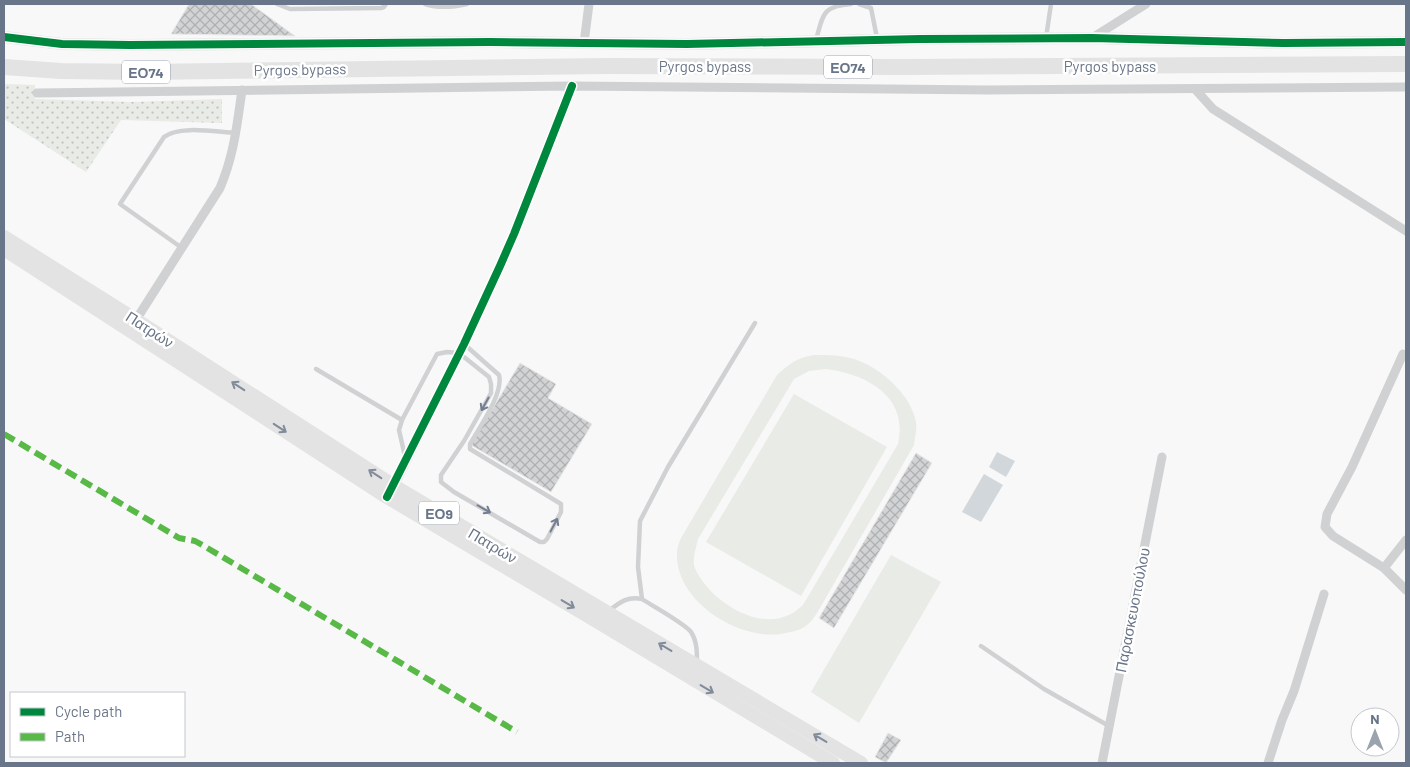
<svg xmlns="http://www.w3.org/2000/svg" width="1410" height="767" viewBox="0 0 1410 767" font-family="Barlow,sans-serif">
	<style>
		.green { fill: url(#green-dots) }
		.pitch { fill: #e8ebe6; fill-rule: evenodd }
		.water { fill: #d2d7db }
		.building { fill: url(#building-cross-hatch); stroke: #e8e8e8 }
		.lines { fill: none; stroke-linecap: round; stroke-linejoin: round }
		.lane { stroke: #d0d1d3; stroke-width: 4.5 }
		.street { stroke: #d0d1d3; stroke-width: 9 }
		.secondary { stroke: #e3e3e4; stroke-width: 12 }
		.primary { stroke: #e3e3e4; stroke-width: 14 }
		.highway { stroke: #e3e3e4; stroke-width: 16 }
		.quiet { stroke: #58b947; stroke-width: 6; stroke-dasharray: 12 6; stroke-linecap: butt }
		.cycleway-casing { stroke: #fff; stroke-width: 11 }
		.cycleway { stroke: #00873e; stroke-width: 8 }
		.oneway { stroke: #818b9a }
		.oneway2 { stroke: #737e90 }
		.labels { text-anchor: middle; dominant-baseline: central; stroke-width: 5; stroke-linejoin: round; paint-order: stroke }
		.shield { fill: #fff; stroke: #969eac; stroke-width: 1 }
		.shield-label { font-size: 14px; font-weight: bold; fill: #697588 }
		.street-label { font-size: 15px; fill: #697588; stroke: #fff }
	</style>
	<defs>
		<pattern id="green-dots" width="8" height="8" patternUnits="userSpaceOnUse" patternTransform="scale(1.25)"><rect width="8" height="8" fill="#e8ebe6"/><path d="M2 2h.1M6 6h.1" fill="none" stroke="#c0c3c0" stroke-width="1.8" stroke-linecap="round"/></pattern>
		<pattern id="building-cross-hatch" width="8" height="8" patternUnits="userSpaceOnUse" patternTransform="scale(1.25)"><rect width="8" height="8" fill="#d2d3d4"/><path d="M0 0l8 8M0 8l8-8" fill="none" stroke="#aeb0b2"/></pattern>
	</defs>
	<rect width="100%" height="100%" fill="#f8f8f8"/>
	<polygon class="green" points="4,84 35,85 35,99 133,102 222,99 222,123 121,120 86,172 4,119"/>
	<g class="pitch">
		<path d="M814,355c10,0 21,0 31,2 28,4 63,33 70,61 3,9 0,18 -1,27l-97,168c-3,4 -6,9 -10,12 -7,6 -17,7 -26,9 -43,6 -106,-33 -104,-81 0,-5 2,-10 4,-15l96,-163c13,-12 20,-17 37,-20zM826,369c40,5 83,27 72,75l-95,161c-4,3 -8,7 -12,9 -29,15 -64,-5 -83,-26 -5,-6 -12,-15 -14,-23 -1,-9 2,-17 4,-26l96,-160 15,-8z"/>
		<polygon points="794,394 887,447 801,596 706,542"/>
		<polygon points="891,555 941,582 859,723 811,692"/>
	</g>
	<g class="water">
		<polygon points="997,452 1015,461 1006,477 989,467"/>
		<polygon points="984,474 1003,485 981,522 962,512"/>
	</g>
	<g class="building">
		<polygon points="189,4 251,4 295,36 171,34"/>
		<polygon points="520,363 556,384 548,398 592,424 551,492 471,445"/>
		<polygon points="916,453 932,463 834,628 819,618"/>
		<polygon points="888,733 901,740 886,763 875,757"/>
	</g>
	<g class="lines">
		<g class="lane">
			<polyline points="277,4 290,9 381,8 384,7 386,4"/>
			<path d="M425,4c12,4 29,3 42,0"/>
			<polyline points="859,4 871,8 877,38"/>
			<polyline points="1046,38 1051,4"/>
			<path d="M816,40c7,-25 6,-34 35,-36"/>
			<path d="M182,248l-62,-44 44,-67c15,-12 52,-5 72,-4"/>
			<polyline points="316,369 402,420"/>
			<path d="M406,461l-7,-31 3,-10 35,-66 10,-2 12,1 30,24 2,7v9l-27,48 -23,34v7l13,10 86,50h4l3,-3 14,-27v-8l-91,-55v-5c9,-16 34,-51 29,-69l-35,-31"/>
			<polyline points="642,599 638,567 640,521 668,467 755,323"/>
			<path d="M610,610c10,-8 18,-14 32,-11 12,8 42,24 49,33 6,9 6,20 6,31"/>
			<polyline points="981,646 1044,689 1109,726"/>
		</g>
		<g class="street">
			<polyline points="1092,38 1146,4"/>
			<polyline points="584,43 589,4"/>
			<polyline points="1195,89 1213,109 1406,231"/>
			<polyline points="37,93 572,86 989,90 1406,87"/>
			<path d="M134,323l86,-135c14,-33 17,-63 22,-98"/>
			<polyline points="1403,354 1352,467 1327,514 1325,527 1333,536 1384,568 1406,590"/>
			<polyline points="392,490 464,344 500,266 514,234 572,86"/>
			<polyline points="1384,568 1406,540"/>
			<polyline points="1102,763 1162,457"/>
			<polyline points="1268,763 1282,720 1294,691 1324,594"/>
		</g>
		<polyline class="secondary" points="4,37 62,44 130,45 490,42 687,44 920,39 1092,38 1284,43 1406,42"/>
		<g class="primary">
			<polyline points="4,237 136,320 394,486 861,763"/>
			<polyline points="4,249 387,497 593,619 833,763"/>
		</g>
		<polyline class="highway" points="4,67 61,71 146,72 609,66 903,67 1406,64"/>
		<polyline class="quiet" points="4,434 179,538 195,541 204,546 517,732"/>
		<defs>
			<g id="cycleway">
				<polyline points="4,37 62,44 130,45 490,42 687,44 920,39 1092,38 1284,43 1406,42"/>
				<polyline points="387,497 464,344 500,266 514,234 572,86"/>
			</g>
		</defs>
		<use href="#cycleway" class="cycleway-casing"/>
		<use href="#cycleway" class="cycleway"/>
	</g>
	<defs><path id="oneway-shaft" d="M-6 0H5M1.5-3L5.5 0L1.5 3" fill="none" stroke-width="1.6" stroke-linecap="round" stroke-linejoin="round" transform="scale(1.25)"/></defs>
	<g class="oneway">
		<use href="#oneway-shaft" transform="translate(238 386) rotate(-147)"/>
		<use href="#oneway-shaft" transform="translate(280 428) rotate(33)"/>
		<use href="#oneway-shaft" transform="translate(375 474) rotate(-147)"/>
		<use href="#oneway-shaft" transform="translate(568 604) rotate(31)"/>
		<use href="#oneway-shaft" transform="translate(665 647) rotate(-149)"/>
		<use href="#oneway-shaft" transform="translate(707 689) rotate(31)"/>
		<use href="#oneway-shaft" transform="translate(820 738) rotate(-149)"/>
	</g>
	<g class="oneway2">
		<use href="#oneway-shaft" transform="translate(485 404) rotate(119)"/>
		<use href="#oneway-shaft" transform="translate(484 509) rotate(30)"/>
		<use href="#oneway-shaft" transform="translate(554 525) rotate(-62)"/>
	</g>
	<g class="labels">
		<g class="shield">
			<rect x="824" y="55.5" width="48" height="23" rx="4"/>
			<rect x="122" y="60.5" width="48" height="23" rx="4"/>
			<rect x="419" y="501.5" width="40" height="23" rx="4"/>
		</g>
		<g class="shield-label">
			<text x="848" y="67">ΕΟ74</text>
			<text x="146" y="72">ΕΟ74</text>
			<text x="439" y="513">ΕΟ9</text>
		</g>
		<g class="street-label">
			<text x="705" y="66">Pyrgos bypass</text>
			<text x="1110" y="66">Pyrgos bypass</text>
			<text transform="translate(300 69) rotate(-1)">Pyrgos bypass</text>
			<text transform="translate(150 329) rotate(33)">Πατρών</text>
			<text transform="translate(493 545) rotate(31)">Πατρών</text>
			<text transform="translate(1132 610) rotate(-79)">Παρασκευοπούλου</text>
		</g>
	</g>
	<rect width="1410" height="767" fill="none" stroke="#697588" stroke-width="10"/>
	<rect x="10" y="692" width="175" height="65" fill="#ffffff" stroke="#c3c8cf"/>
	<rect x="20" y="708" width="25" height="8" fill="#00873e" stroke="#c3c8cf"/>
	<text x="55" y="717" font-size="15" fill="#697588">Cycle path</text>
	<rect x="20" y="733" width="25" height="8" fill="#58b947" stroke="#c3c8cf"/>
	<text x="55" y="742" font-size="15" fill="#697588">Path</text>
	<g transform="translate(1375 732)"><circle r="24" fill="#ffffff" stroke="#c3c8cf"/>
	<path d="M0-4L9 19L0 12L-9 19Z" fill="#9ba3af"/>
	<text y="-8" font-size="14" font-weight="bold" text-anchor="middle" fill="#697588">N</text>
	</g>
</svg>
